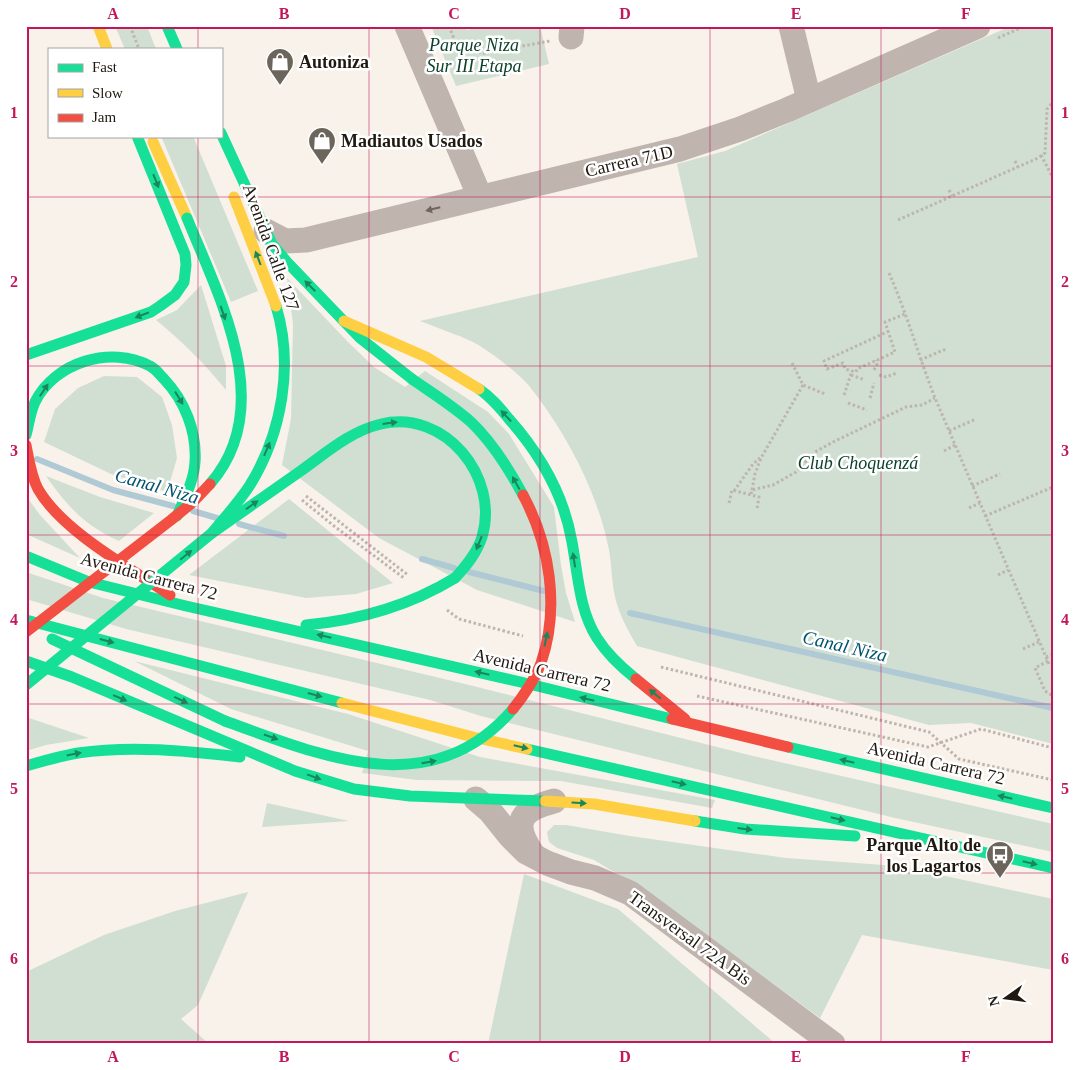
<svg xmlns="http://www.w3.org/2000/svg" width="1079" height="1070" viewBox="0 0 1079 1070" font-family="Georgia,serif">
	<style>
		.green { fill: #d0dfd1 }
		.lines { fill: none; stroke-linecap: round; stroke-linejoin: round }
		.stream { stroke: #afc9d5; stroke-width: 6 }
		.path { stroke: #bdb5ae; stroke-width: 3; stroke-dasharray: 2.5 2.5; stroke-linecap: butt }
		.street { stroke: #bfb4ae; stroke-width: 25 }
		.fast { stroke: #16e098; stroke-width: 11 }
		.slow { stroke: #ffcf43; stroke-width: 11 }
		.jam { stroke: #f24e42; stroke-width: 11 }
		.fast-bridge { stroke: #16e098; stroke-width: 11 }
		.slow-bridge { stroke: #ffcf43; stroke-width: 11 }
		.jam-bridge { stroke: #f24e42; stroke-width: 11 }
		.oneway { fill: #1a865b }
		.oneway2 { fill: #70665f }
		.grid { fill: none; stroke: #c2185b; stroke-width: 1; stroke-opacity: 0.55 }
		.labels { text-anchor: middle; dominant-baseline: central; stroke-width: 5; stroke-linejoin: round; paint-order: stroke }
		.park-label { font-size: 18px; font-style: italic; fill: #0c412b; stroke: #fff }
		.poi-label { font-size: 18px; font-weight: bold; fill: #201910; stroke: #fff; text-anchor: start }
		.street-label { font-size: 18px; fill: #201910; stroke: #fff }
		.water-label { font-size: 19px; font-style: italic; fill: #005370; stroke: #fff }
		.neatline { fill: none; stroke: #c2185b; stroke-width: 2 }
		.grid-label { font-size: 16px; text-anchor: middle; font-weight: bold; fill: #c2185b }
	</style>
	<rect width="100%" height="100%" fill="#f9f2ea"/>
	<g class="green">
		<polygon points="115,26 147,26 156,49 125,49"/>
		<polygon points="431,26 466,26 467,30 485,26 540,26 549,64 456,86"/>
		<path d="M1011,26h42v718l-82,-21 -42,2 -292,-79c-9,-16 -18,-31 -22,-49 -4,-18 -3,-37 -8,-56 -12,-54 -43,-111 -77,-154 -11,-14 -42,-37 -57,-45 -17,-8 -36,-14 -53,-21l278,-64 -21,-93 48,-13z"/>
		<polygon points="161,136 193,136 258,291 231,302"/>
		<polygon points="287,278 348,342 374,367 405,387 425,371 488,412 509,434 554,507 561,565 566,593 575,622 477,590 379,538 282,465 291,419 293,324"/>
		<path d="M201,285l25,81v24c-22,-27 -43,-48 -70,-70l21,-10z"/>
		<polygon points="104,376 137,377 162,397 172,425 177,458 167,492 111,474 44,442 55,409 78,388"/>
		<path d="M46,476l54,21 54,16 -35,28c-35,-16 -51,-34 -73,-65z"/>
		<polygon points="26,496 40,515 80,558 26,534"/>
		<polygon points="289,499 393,583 356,594 306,598 189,575"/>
		<polygon points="26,572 103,598 461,683 749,755 1053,824 1053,852 895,818 481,716 430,700 126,629 26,599"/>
		<polygon points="134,661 348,714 480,757 715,800 712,808 561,781 417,780 362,773 368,751 231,709"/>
		<polygon points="26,717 89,738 46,745 26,751"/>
		<polygon points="267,803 349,821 262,827"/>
		<polygon points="554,825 566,825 630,836 786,858 898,866 1053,899 1053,970 862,935 820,1018 649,893 594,860 557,848 549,842 547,832"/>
		<polygon points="524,874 618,909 776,1044 488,1044"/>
		<polygon points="248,892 198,1005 181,1019 209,1044 26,1044 26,972 104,935 175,911"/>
	</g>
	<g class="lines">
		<g class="stream">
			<polyline points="37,459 113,490 173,506"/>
			<polyline points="193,511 217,518"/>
			<polyline points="239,524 284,536"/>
			<polyline points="422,559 454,568"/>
			<polyline points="469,572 544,591"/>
			<polyline points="630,613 1053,708"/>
		</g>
		<g class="path">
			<polyline points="130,26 139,49"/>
			<polyline points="449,26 458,49 484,53 550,41"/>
			<polyline points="998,38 1025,26"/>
			<polyline points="1041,155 1053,178"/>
			<polyline points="1015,161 1018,167"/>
			<polyline points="949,190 952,196"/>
			<polyline points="898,220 1038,158 1045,153 1047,109 1053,102"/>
			<path d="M889,273c18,41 30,84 46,125l114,266"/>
			<polyline points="889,331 824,361 827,369 843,363 845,369 856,372 857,369 895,352 885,322 905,314"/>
			<polyline points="920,360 946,349"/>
			<polyline points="792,363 803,385 825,394"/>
			<polyline points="874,370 877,364 876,360"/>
			<polyline points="851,375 865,380"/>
			<polyline points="879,375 886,377 897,373"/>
			<polyline points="844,395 852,371"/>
			<polyline points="870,398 874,383"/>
			<polyline points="848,403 867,410"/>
			<polyline points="949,431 976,419"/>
			<polyline points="944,451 955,445"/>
			<polyline points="972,486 1000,474"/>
			<polyline points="752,490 755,474 761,458 803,385"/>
			<polyline points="734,491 753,464 760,458"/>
			<polyline points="751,494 752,490 773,485 796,472 815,452 833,442 906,407 922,405 935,398"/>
			<polyline points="306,496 408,575"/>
			<polyline points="302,500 334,526 404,578"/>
			<polyline points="729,503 732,490 759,497 757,509"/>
			<polyline points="969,508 980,503"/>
			<polyline points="985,516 1053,487"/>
			<polyline points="998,575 1008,570"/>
			<polyline points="447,610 459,619 523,636"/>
			<polyline points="1023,649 1039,642"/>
			<polyline points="1046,657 1053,654"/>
			<polyline points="1048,661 1035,668 1045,691 1053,696"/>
			<polyline points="661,667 929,732 959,759 1053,780"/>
			<polyline points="697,696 928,747 981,729 1053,748"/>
		</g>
		<g class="street">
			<polyline points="407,26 480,197"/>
			<polyline points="791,26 809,100"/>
			<polyline points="571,37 572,26"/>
			<polyline points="266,231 285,241 306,240 680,149 740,129 787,110 978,26"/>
			<polyline points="476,799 490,811 510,836 526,852 547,863 571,872 595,878 630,893 833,1044"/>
			<path d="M532,853c-21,-32 -11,-43 22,-52"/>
		</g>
		<g class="fast">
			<polyline points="167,26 177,49"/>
			<polyline points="221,133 272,244 287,262 360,338 412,379"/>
			<polyline points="26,355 151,312 160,306 175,295 184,282 186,265 185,254 137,136"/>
			<path d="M479,389c12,8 21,19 30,30 31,35 55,76 63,123 6,32 7,68 25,96 10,16 24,29 39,41"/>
			<path d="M26,435c3,-11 4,-22 9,-33 20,-40 76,-57 115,-36 6,3 10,9 14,13 21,22 33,53 31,83 -1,19 -11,37 -18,54"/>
			<polyline points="26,556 89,582 186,606 529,684 672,719"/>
			<polyline points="26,620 342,703"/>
			<path d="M306,625c54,-5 103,-19 149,-47"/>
			<polyline points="52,639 225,721"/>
			<polyline points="26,661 72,677 295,771 354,789 410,796 545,801"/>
			<polyline points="788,747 1053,808"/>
			<polyline points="527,749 1053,868"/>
			<path d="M26,766c17,-5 35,-10 52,-13 54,-8 109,-2 162,4"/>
			<polyline points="695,821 745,829 855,836"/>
		</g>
		<g class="slow">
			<polyline points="98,26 107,49"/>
			<polyline points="153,142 187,218"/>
			<polyline points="344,321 426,357 479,389"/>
			<polyline points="342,703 473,737 527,749"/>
			<polyline points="545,801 594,804 695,821"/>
		</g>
		<g class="jam">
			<path d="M26,445c3,15 5,31 12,44 24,42 92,79 132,106"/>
			<polyline points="636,679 685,719"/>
			<polyline points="672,719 788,747"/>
		</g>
		<g class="fast-bridge">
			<path d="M187,218c32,79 91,189 23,266"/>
			<path d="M412,379c20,14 41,27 59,43 22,21 38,47 52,73"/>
			<path d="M212,533c30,-21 60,-42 90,-63 25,-18 49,-39 79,-46 64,-15 119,53 101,113 -5,16 -16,29 -27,41"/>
			<path d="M26,685l186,-152c13,-16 27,-31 38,-48 32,-52 44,-120 26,-179"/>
			<path d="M225,721c97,35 207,83 288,-12"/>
		</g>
		<polyline class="slow-bridge" points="234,197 276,306"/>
		<g class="jam-bridge">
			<polyline points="26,632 171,520 193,502 210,484"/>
			<path d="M513,709c10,-12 23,-32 28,-46 19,-55 9,-118 -18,-168"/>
		</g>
	</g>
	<defs><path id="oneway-solid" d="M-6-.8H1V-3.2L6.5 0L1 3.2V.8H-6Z" transform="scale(1.25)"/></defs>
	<g class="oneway">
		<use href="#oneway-solid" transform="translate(156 181) rotate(68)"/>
		<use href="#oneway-solid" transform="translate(258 258) rotate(-111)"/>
		<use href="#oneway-solid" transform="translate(310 286) rotate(-135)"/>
		<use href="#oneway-solid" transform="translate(223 313) rotate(71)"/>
		<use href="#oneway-solid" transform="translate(142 315) rotate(159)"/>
		<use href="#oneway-solid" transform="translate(44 390) rotate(-56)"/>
		<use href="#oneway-solid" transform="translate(179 398) rotate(58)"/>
		<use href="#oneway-solid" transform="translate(506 416) rotate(-133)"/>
		<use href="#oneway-solid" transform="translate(390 423) rotate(-7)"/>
		<use href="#oneway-solid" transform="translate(267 449) rotate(-67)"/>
		<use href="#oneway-solid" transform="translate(516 483) rotate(-119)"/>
		<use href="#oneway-solid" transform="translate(252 505) rotate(-35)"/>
		<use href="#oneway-solid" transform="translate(479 543) rotate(112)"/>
		<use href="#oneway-solid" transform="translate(186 555) rotate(-39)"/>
		<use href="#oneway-solid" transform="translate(574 560) rotate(-99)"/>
		<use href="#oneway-solid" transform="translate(324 636) rotate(-167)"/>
		<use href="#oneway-solid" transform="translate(546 639) rotate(-78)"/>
		<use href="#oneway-solid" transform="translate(107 641) rotate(15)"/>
		<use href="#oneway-solid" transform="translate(482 673) rotate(-167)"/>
		<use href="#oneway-solid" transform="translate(655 694) rotate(-141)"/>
		<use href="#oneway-solid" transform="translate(315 695) rotate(15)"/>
		<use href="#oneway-solid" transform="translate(120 698) rotate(23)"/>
		<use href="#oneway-solid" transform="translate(587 699) rotate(-166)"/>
		<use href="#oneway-solid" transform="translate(181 700) rotate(25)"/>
		<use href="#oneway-solid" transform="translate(271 737) rotate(19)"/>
		<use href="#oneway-solid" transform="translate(521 747) rotate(13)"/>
		<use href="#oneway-solid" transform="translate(74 754) rotate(-11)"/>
		<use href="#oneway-solid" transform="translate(847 761) rotate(-167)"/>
		<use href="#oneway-solid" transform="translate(429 762) rotate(-10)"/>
		<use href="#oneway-solid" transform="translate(314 777) rotate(20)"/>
		<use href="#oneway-solid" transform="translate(679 783) rotate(13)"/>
		<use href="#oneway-solid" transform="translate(1005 797) rotate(-167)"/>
		<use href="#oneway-solid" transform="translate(579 803) rotate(4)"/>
		<use href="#oneway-solid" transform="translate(838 819) rotate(13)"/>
		<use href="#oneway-solid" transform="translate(745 829) rotate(7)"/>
		<use href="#oneway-solid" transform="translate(1030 863) rotate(13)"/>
	</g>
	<use class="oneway2" href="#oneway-solid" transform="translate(433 209) rotate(166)"/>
	<path class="grid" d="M198,26v23M369,26v1018M540,26v1018M710,26v1018M881,26v1018M198,136v908M26,197h1027M26,366h1027M26,535h1027M26,704h1027M26,873h1027"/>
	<defs>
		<symbol id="shop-pin" viewBox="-11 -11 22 30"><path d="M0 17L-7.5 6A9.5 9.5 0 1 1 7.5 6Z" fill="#6c655c" stroke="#fff"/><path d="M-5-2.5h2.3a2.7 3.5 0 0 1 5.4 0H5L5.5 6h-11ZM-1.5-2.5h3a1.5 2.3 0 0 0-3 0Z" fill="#fff"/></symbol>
		<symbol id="bus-pin" viewBox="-11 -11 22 30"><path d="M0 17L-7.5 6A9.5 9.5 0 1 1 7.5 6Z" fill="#6c655c" stroke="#fff"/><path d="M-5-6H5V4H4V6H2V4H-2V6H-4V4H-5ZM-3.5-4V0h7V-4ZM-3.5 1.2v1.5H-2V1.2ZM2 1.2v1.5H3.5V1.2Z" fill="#fff"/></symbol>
	</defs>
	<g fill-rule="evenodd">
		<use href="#shop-pin" x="264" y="46" width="32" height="43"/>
		<use href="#shop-pin" x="306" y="125" width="32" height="43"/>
		<use href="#bus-pin" x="984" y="839" width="32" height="43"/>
	</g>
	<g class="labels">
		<g class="park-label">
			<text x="474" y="45">Parque Niza<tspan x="474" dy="21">Sur III Etapa</tspan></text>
			<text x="858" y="463">Club Choquenzá</text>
		</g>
		<g class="poi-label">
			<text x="299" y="62">Autoniza</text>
			<text x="341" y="141">Madiautos Usados</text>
			<text x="981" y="845" text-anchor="end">Parque Alto de<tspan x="981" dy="21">los Lagartos</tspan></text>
		</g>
		<g class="street-label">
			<text transform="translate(629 161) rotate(-13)">Carrera 71D</text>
			<text transform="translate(271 247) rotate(70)">Avenida Calle 127</text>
			<text transform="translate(149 576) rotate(15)">Avenida Carrera 72</text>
			<text transform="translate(542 670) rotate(13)">Avenida Carrera 72</text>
			<text transform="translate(936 763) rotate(13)">Avenida Carrera 72</text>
			<text transform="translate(690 938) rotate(36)">Transversal 72A Bis</text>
		</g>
		<g class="water-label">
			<text transform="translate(157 486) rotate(16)">Canal Niza</text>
			<text transform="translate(845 646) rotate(13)">Canal Niza</text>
		</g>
	</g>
	<rect width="1079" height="1070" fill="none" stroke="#ffffff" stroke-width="55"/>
	<rect x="48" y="48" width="175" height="90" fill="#ffffff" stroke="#a6a39f"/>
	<rect x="58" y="64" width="25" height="8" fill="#16e098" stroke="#a6a39f"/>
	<text x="92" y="72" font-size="15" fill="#201910">Fast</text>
	<rect x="58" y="89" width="25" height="8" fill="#ffcf43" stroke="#a6a39f"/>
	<text x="92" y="98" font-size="15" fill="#201910">Slow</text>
	<rect x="58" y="114" width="25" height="8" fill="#f24e42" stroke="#a6a39f"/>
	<text x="92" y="122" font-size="15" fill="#201910">Jam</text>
	<g transform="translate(1006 998) rotate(256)" stroke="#ffffff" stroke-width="4" paint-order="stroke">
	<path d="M0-4L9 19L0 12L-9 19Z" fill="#201910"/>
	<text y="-8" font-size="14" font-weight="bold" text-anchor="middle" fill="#201910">N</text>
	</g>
	<rect x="28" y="28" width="1024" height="1014" class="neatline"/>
	<g class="grid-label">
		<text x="113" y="19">A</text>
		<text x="284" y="19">B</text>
		<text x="454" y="19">C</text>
		<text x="625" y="19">D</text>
		<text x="796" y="19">E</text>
		<text x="966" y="19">F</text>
		<text x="14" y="118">1</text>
		<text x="1065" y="118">1</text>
		<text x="14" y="287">2</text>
		<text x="1065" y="287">2</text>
		<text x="14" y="456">3</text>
		<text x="1065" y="456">3</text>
		<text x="14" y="625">4</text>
		<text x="1065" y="625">4</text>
		<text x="14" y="794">5</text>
		<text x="1065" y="794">5</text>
		<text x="14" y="964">6</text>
		<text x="1065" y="964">6</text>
		<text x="113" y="1062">A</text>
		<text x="284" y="1062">B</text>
		<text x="454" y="1062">C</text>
		<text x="625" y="1062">D</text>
		<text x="796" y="1062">E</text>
		<text x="966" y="1062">F</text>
	</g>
</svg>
